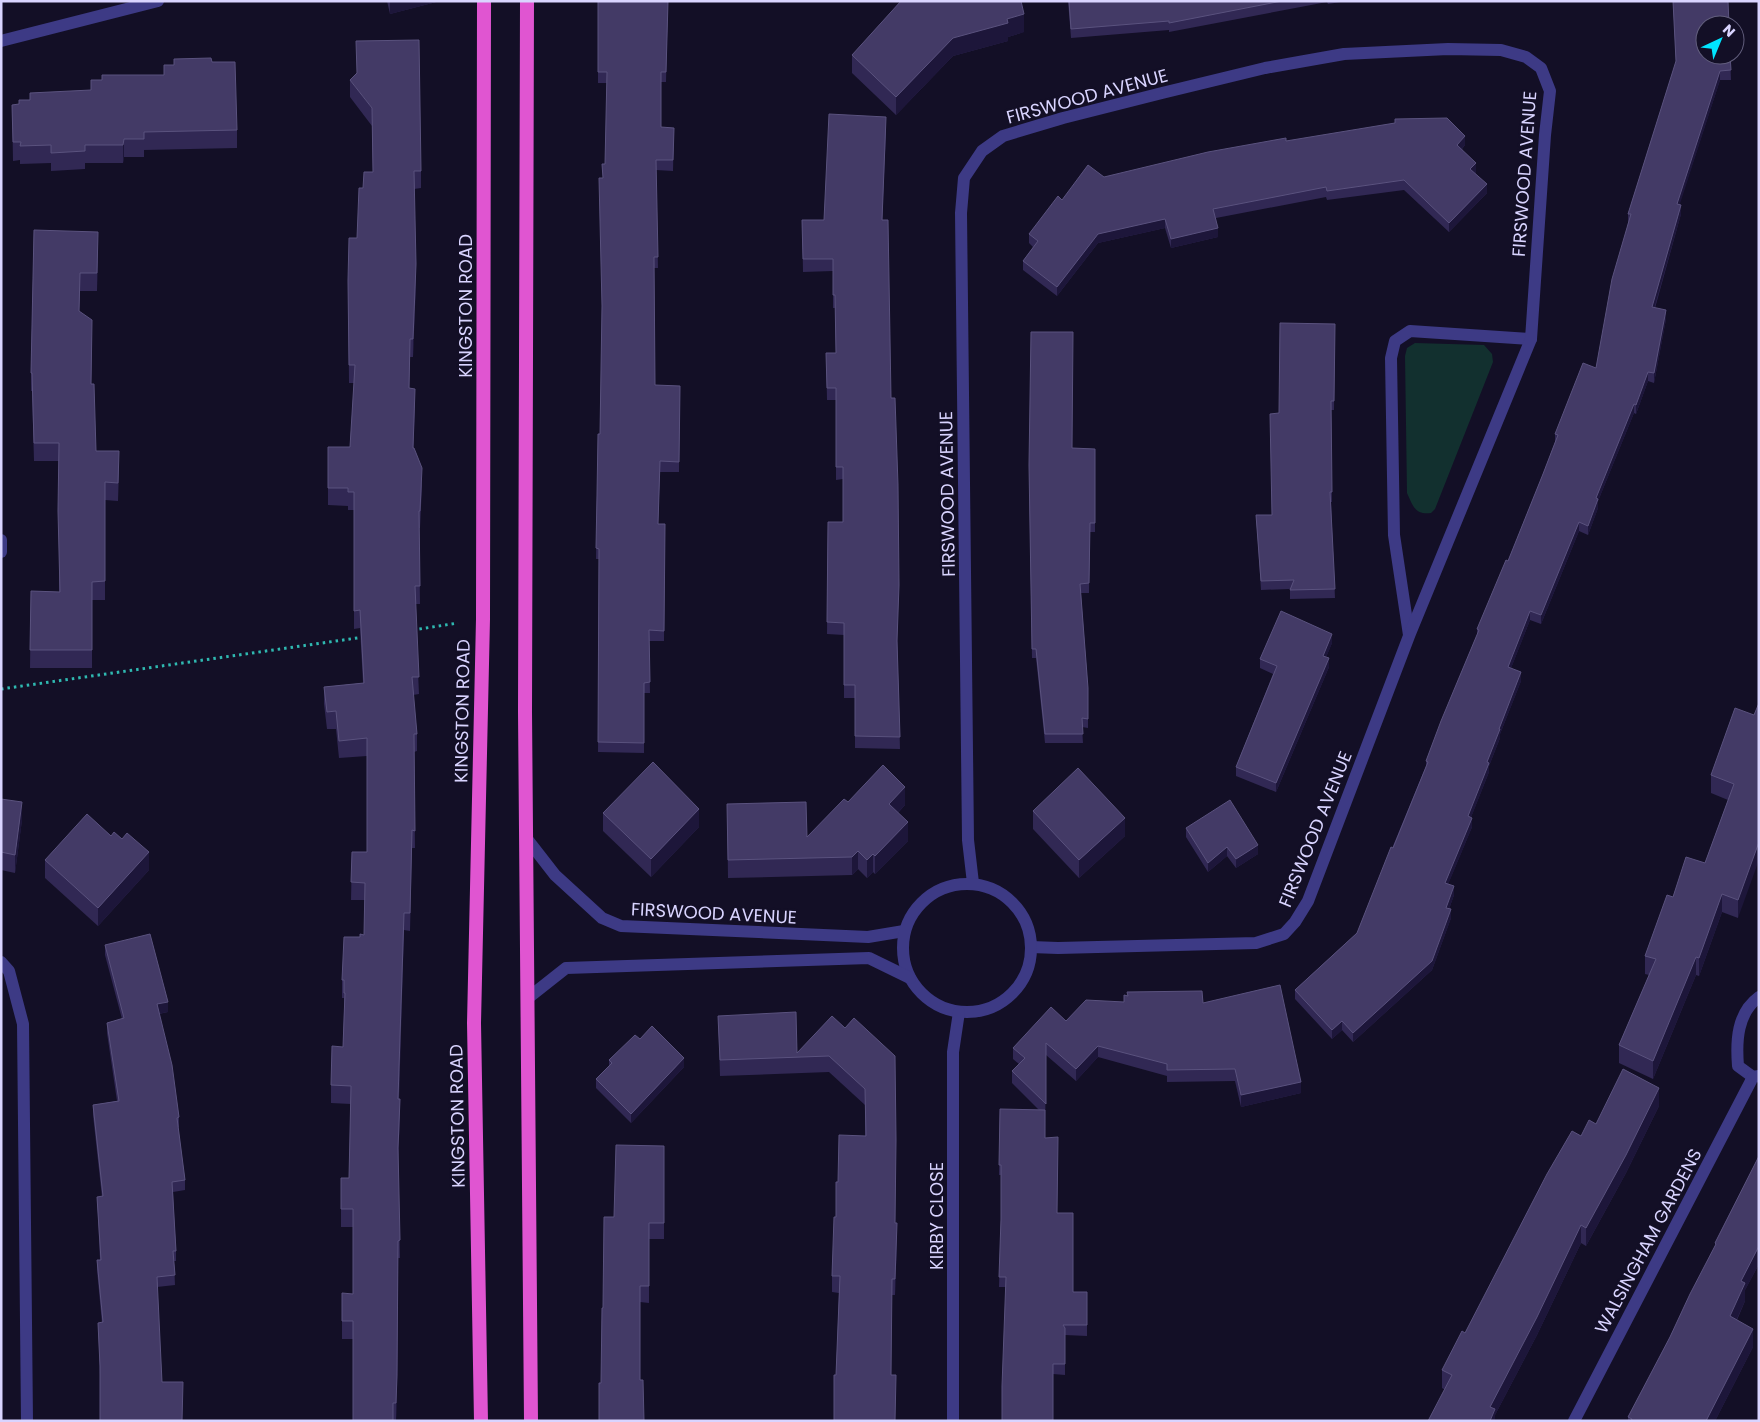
<svg xmlns="http://www.w3.org/2000/svg" width="1760" height="1422" viewBox="0 0 1760 1422" font-family="Poppins,sans-serif">
	<style>
		.green { fill: #12302f }
		.lines { fill: none; stroke-linecap: round; stroke-linejoin: round }
		.path { stroke: #2fb8b0; stroke-width: 3; stroke-dasharray: 2.5 4; stroke-linecap: butt }
		.minor { stroke: #3d3a85; stroke-width: 12 }
		.trunk { stroke: #e055d1; stroke-width: 14 }
		.wall { fill: #312854 }
		.shaded-wall { fill: #1d163a }
		.building { fill: #433a66; stroke: #5a527e }
		.labels { text-anchor: middle; dominant-baseline: central; stroke-width: 4.5; stroke-linejoin: round; paint-order: stroke }
		.street-label { font-size: 18px; fill: #d9d4ff; stroke: #130f26 }
	</style>
	<rect width="100%" height="100%" fill="#130f26"/>
	<path class="green" d="M1415,343l69,2 8,9 1,8 -58,147 -4,4c-16,2 -18,-7 -24,-20l-2,-137 2,-8z"/>
	<g class="lines">
		<g class="path">
			<polyline points="413,630 458,623"/>
			<polyline points="1,689 364,637"/>
		</g>
		<g class="minor">
			<polyline points="1,41 158,1"/>
			<polyline points="1,540 1,552"/>
			<polyline points="1409,635 1394,535 1391,358 1395,341 1410,331 1531,339"/>
			<polyline points="527,839 555,875 602,918 621,926 868,937 904,931"/>
			<polyline points="973,883 968,840 961,213 964,178 982,151 1003,136 1063,118 1162,93 1265,68 1344,54 1448,49 1501,50 1526,57 1541,68 1550,91 1545,135 1531,339 1409,636 1308,901 1295,922 1284,934 1256,943 1058,948 1031,947"/>
			<circle cx="967" cy="948" r="64"/>
			<polyline points="1,962 9,971 23,1024 27,1421"/>
			<polyline points="528,998 566,968 869,958 910,978"/>
			<path d="M1753,1077l-15,-11c-2,-25 -1,-53 21,-69"/>
			<polyline points="953,1421 953,1052 959,1012"/>
			<polyline points="1574,1421 1753,1077 1759,1076"/>
		</g>
		<g class="trunk">
			<polyline points="527,1 525,712 531,1421"/>
			<polyline points="481,1421 474,1023 483,619 484,1"/>
		</g>
	</g>
	<g class="wall">
		<polygon points="387,1 440,1 390,14"/>
		<polygon points="598,1 668,1 666,82 661,82 661,127 674,128 673,171 656,170 658,268 654,268 655,385 680,386 679,472 660,472 658,524 665,524 664,641 649,641 650,693 644,693 644,753 598,752 599,559 596,559 597,495 600,434 607,83 598,83"/>
		<polygon points="1068,1 1347,1 1328,4 1327,2 1169,32 1169,30 1071,38"/>
		<polygon points="1673,1 1730,55 1731,80 1720,80 1679,205 1681,214 1655,308 1666,319 1654,383 1648,381 1636,414 1634,413 1598,501 1598,508 1588,535 1579,531 1541,624 1530,620 1511,668 1521,681 1500,734 1500,738 1489,766 1489,772 1471,817 1472,827 1448,884 1454,895 1449,909 1451,918 1432,970 1353,1042 1342,1030 1332,1039 1295,999 1295,990 1357,933 1426,766 1426,761 1477,635 1477,629 1508,561 1543,474 1555,442 1555,434 1596,368 1628,223 1628,214 1676,62"/>
		<polygon points="1024,32 1008,37 1008,41 953,56 896,115 852,73 852,55"/>
		<polygon points="212,62 237,130 237,148 144,150 144,157 124,157 123,163 85,163 85,169 51,171 51,163 20,164 20,160 13,161 12,105 19,104 30,100 91,90 102,80 164,75 174,65"/>
		<polygon points="350,80 421,171 421,188 414,189 416,282 413,357 410,357 409,388 415,406 413,448 422,486 420,528 419,528 420,604 415,604 419,694 413,695 417,734 417,751 414,752 415,848 412,848 410,931 404,930 399,1099 400,1117 398,1160 400,1258 398,1258 397,1393 396,1421 353,1421 353,1339 342,1339 342,1321 353,1294 353,1227 341,1227 341,1178 349,1178 351,1104 331,1103 331,1085 343,1047 344,1011 344,998 342,998 342,980 360,937 364,935 365,900 351,900 352,852 367,852 367,756 339,758 336,729 327,729 324,704 324,687 363,683 360,628 354,629 354,510 348,510 348,506 328,505 328,447 350,447 354,383 349,383 348,281 357,238 363,188 373,172 372,126 350,97"/>
		<polygon points="886,130 882,220 891,398 900,749 855,748 855,698 844,698 844,635 827,634 828,522 843,522 843,479 836,480 836,400 827,400 826,353 836,353 835,308 833,308 833,271 803,272 802,220 824,220"/>
		<polygon points="1286,141 1465,145 1462,149 1476,172 1475,173 1487,193 1449,232 1404,190 1327,200 1326,197 1216,218 1218,237 1171,248 1165,228 1098,243 1057,296 1023,270 1023,261 1033,247 1029,243 1029,234 1062,200 1104,177"/>
		<polygon points="34,230 98,251 97,291 80,291 79,312 92,338 91,384 96,451 119,470 118,501 105,500 105,600 92,600 92,668 30,668 31,591 59,592 59,461 34,461 32,391 31,391 31,373"/>
		<polygon points="1335,324 1334,410 1331,410 1332,502 1331,502 1335,598 1290,599 1290,589 1261,590 1256,515 1272,515"/>
		<polygon points="1072,448 1095,449 1095,532 1090,532 1089,593 1081,593 1088,688 1088,728 1082,727 1083,743 1045,743 1036,658 1032,658 1029,474"/>
		<polygon points="1332,643 1326,657 1329,667 1276,792 1236,776 1236,767 1273,674 1260,668 1260,659"/>
		<polygon points="1754,715 1738,918 1722,912 1699,976 1696,975 1653,1079 1619,1063 1619,1045 1649,975 1645,974 1645,956 1673,897 1705,863 1728,800 1711,793 1711,775"/>
		<polygon points="1,799 22,820 15,873 1,870"/>
		<polygon points="848,802 905,805 898,813 908,841 875,874 873,872 867,878 858,869 852,875 728,878 727,804 807,837"/>
		<polygon points="1033,811 1125,836 1079,878 1033,829"/>
		<polygon points="603,813 699,827 651,877 603,831"/>
		<polygon points="1186,828 1258,854 1236,868 1227,856 1208,872 1186,837"/>
		<polygon points="45,860 149,870 98,926 45,878"/>
		<polygon points="105,945 168,1012 159,1014 179,1117 179,1127 178,1127 185,1180 185,1190 173,1192 176,1251 176,1261 174,1261 175,1285 157,1287 162,1382 182,1421 100,1376 98,1323 102,1323 97,1270 97,1260 100,1260 97,1197 102,1197 93,1115 93,1105 117,1101 107,1033 107,1023 122,1019 105,955"/>
		<polygon points="1128,996 1203,1003 1301,1093 1241,1107 1235,1081 1167,1082 1167,1076 1098,1057 1076,1081 1046,1055 1045,1138 1057,1213 1073,1292 1087,1292 1087,1336 1065,1335 1065,1375 1053,1374 1006,1287 999,1287 1001,1220 1001,1175 999,1175 1000,1109 1039,1110 1012,1083 1012,1071 1019,1064 1013,1059 1013,1048 1066,1021 1124,1002"/>
		<polygon points="718,1016 797,1053 845,1028 854,1018 895,1223 897,1240 895,1295 892,1295 836,1375 839,1293 832,1292 832,1276 838,1182 865,1136 865,1105 829,1072 720,1076"/>
		<polygon points="609,1060 684,1067 631,1123 596,1088 596,1079 609,1066"/>
		<polygon points="1659,1106 1626,1173 1586,1246 1581,1243 1537,1335 1495,1415 1495,1421 1442,1388 1442,1370 1465,1333 1581,1136 1596,1124"/>
		<polygon points="664,1146 664,1239 649,1239 649,1303 640,1302 601,1383 603,1308 614,1217"/>
		<polygon points="1759,1156 1759,1264 1745,1290 1745,1301 1737,1320 1753,1347 1715,1421 1628,1421 1628,1417 1670,1337 1715,1246 1715,1243"/>
	</g>
	<g class="shaded-wall">
		<polygon points="390,1 440,1 390,14"/>
		<polygon points="1024,14 1024,32 1008,37 1008,41 953,56 896,115 896,97 953,38 1007,19"/>
		<polygon points="1720,71 1720,80 1677,213 1677,204"/>
		<polygon points="886,117 886,130 882,232 882,220"/>
		<polygon points="1465,136 1465,145 1457,154 1457,145"/>
		<polygon points="124,139 124,157 123,163 123,145"/>
		<polygon points="1476,163 1476,172 1470,178 1470,169"/>
		<polygon points="1487,184 1487,193 1449,232 1449,223"/>
		<polygon points="1681,205 1681,214 1652,316 1652,307"/>
		<polygon points="1165,219 1165,228 1098,243 1057,296 1057,287 1098,234"/>
		<polygon points="1218,228 1218,237 1171,248 1171,239"/>
		<polygon points="98,232 98,251 97,291 97,273"/>
		<polygon points="416,264 416,282 413,357 413,339"/>
		<polygon points="1666,310 1666,319 1654,383 1654,373"/>
		<polygon points="1648,372 1648,381 1636,414 1636,405"/>
		<polygon points="415,389 415,406 413,465 413,448"/>
		<polygon points="1634,404 1634,413 1598,501 1598,508 1588,535 1588,526 1596,498"/>
		<polygon points="1579,522 1579,531 1541,624 1541,615"/>
		<polygon points="1530,611 1530,620 1508,676 1508,667"/>
		<polygon points="1332,634 1332,643 1323,665 1323,656"/>
		<polygon points="1329,658 1329,667 1276,792 1276,783"/>
		<polygon points="1521,672 1521,681 1500,734 1500,738 1489,766 1489,772 1468,825 1468,816 1499,729"/>
		<polygon points="905,787 905,805 889,822 889,804"/>
		<polygon points="22,802 22,820 15,873 15,855"/>
		<polygon points="699,809 699,827 651,877 651,859"/>
		<polygon points="1125,818 1125,836 1079,878 1079,860"/>
		<polygon points="1472,818 1472,827 1445,892 1445,883"/>
		<polygon points="908,822 908,841 875,874 875,856"/>
		<polygon points="1759,842 1759,860 1738,918 1738,900"/>
		<polygon points="1258,845 1258,854 1236,868 1236,859"/>
		<polygon points="1227,847 1227,856 1208,872 1208,863"/>
		<polygon points="858,851 858,869 852,875 852,857"/>
		<polygon points="149,852 149,870 98,926 98,908"/>
		<polygon points="873,854 873,872 867,878 867,860"/>
		<polygon points="1454,886 1454,895 1446,917 1446,908"/>
		<polygon points="1722,894 1722,912 1699,976 1699,958"/>
		<polygon points="1451,909 1451,918 1432,970 1353,1042 1353,1033"/>
		<polygon points="404,913 404,930 398,1117 398,1099"/>
		<polygon points="1696,957 1696,975 1653,1079 1653,1061"/>
		<polygon points="168,1002 168,1012 157,1014 157,1004"/>
		<polygon points="1342,1021 1342,1030 1332,1039 1332,1030"/>
		<polygon points="1098,1046 1098,1057 1076,1081 1076,1069"/>
		<polygon points="684,1058 684,1067 631,1123 631,1114"/>
		<polygon points="1301,1082 1301,1093 1241,1107 1241,1095"/>
		<polygon points="1659,1088 1659,1106 1626,1173 1586,1246 1586,1228"/>
		<polygon points="400,1099 400,1117 398,1166 398,1148"/>
		<polygon points="897,1223 897,1240 895,1295 895,1279"/>
		<polygon points="1581,1225 1581,1243 1537,1335 1495,1415 1495,1421 1490,1421 1490,1407"/>
		<polygon points="398,1241 397,1393 396,1421 396,1403"/>
		<polygon points="1759,1246 1759,1264 1745,1290 1745,1301 1730,1334 1730,1316 1741,1281"/>
		<polygon points="1753,1329 1753,1347 1715,1421 1706,1421"/>
	</g>
	<g class="building">
		<polygon points="598,1 668,1 666,72 661,72 661,127 674,128 673,160 656,160 658,257 654,257 655,385 680,386 679,462 660,461 658,524 665,524 664,631 649,630 650,682 644,683 644,743 598,742 599,549 596,548 597,495 598,434 600,434 602,306 599,178 603,178 602,164 605,164 607,72 598,72"/>
		<polygon points="901,1 1021,1 1024,14 1007,19 1008,23 953,38 896,97 852,55"/>
		<polygon points="1069,1 1282,1 1169,23 1169,21 1071,29"/>
		<polygon points="1673,1 1728,1 1729,25 1705,25 1705,55 1730,55 1731,70 1720,71 1677,204 1681,205 1652,307 1666,310 1654,373 1648,372 1636,405 1634,404 1596,498 1598,499 1588,526 1579,522 1541,615 1530,611 1508,667 1521,672 1499,729 1500,729 1487,762 1489,763 1468,816 1472,818 1445,883 1454,886 1446,908 1451,909 1432,961 1353,1033 1342,1021 1332,1030 1295,990 1357,933 1391,847 1393,848 1428,762 1426,761 1441,721 1479,630 1477,629 1506,560 1508,561 1543,474 1558,435 1555,434 1583,363 1596,368 1612,279 1631,214 1628,214 1676,61"/>
		<polygon points="419,40 421,171 414,171 416,264 413,339 410,339 409,388 415,389 413,448 414,448 422,468 420,511 419,511 420,586 415,586 419,677 412,677 417,734 414,734 415,831 412,830 410,913 404,913 398,1099 400,1099 398,1148 400,1240 398,1241 397,1375 396,1403 393,1403 393,1421 353,1421 353,1321 342,1321 342,1293 353,1294 353,1209 341,1209 341,1178 349,1178 351,1086 331,1085 332,1046 343,1047 345,993 344,993 344,980 342,980 344,937 360,937 360,934 364,935 365,883 351,882 352,852 367,852 367,738 339,741 336,711 327,712 324,687 364,683 360,610 354,611 354,492 348,492 348,488 328,488 328,447 350,447 355,365 349,365 348,281 349,238 357,238 359,188 363,188 364,172 373,172 372,108 350,80 357,73 356,41"/>
		<polygon points="211,58 212,62 235,62 237,130 144,132 144,139 124,139 123,145 85,145 85,151 51,153 51,145 20,146 21,142 13,142 12,105 19,104 19,100 30,100 30,93 91,90 91,80 102,80 102,75 164,75 164,65 174,65 174,59"/>
		<polygon points="829,114 886,117 882,220 888,220 891,398 895,398 898,485 899,585 897,641 900,737 855,736 855,685 844,685 844,623 827,622 828,522 843,522 843,467 836,467 836,388 827,388 826,353 836,353 835,295 833,295 833,259 803,259 802,220 824,220"/>
		<polygon points="1447,118 1465,136 1457,145 1476,163 1470,169 1487,184 1449,223 1404,180 1327,191 1326,187 1213,209 1218,228 1171,239 1165,219 1098,234 1057,287 1023,261 1038,241 1029,234 1058,196 1062,200 1088,165 1104,177 1208,152 1286,138 1286,141 1395,123 1395,119"/>
		<polygon points="34,230 98,232 97,273 80,273 79,311 92,320 91,384 94,384 96,451 119,451 118,483 105,482 105,581 92,582 92,650 30,650 31,591 60,592 58,511 59,443 34,443 32,373 31,373"/>
		<polygon points="1280,323 1335,324 1334,401 1331,401 1332,492 1330,492 1335,589 1290,590 1294,580 1261,581 1256,515 1272,515 1270,414 1279,413"/>
		<polygon points="1031,332 1073,332 1072,448 1095,449 1095,523 1090,523 1089,583 1080,584 1088,688 1088,719 1082,718 1083,734 1045,734 1036,649 1032,649 1029,465"/>
		<polygon points="1281,611 1332,634 1323,656 1329,658 1276,783 1236,767 1277,666 1260,659"/>
		<polygon points="1759,703 1759,842 1738,900 1722,894 1699,958 1696,957 1653,1061 1619,1045 1656,959 1645,956 1667,895 1673,897 1686,857 1705,863 1734,784 1711,775 1735,708 1754,715"/>
		<polygon points="653,762 699,809 651,859 603,813"/>
		<polygon points="883,765 905,787 889,804 908,822 875,856 873,854 867,860 858,851 852,857 728,860 727,804 806,802 807,837 844,799 848,802"/>
		<polygon points="1078,768 1125,818 1079,860 1033,811"/>
		<polygon points="1,799 22,802 15,855 1,852"/>
		<polygon points="1230,800 1258,845 1236,859 1227,847 1208,863 1186,828"/>
		<polygon points="87,814 111,836 114,832 122,839 127,833 149,852 98,908 45,860"/>
		<polygon points="150,934 168,1002 157,1004 172,1065 179,1117 177,1118 185,1180 172,1182 176,1251 173,1251 175,1275 157,1277 162,1382 183,1382 182,1421 100,1421 100,1366 98,1323 103,1322 97,1260 101,1260 97,1197 103,1196 93,1105 119,1101 107,1023 124,1018 105,945"/>
		<polygon points="1280,985 1301,1082 1241,1095 1235,1069 1167,1070 1167,1064 1098,1046 1076,1069 1046,1043 1046,1104 1012,1071 1025,1058 1013,1048 1051,1007 1066,1021 1086,1000 1124,1002 1124,995 1128,996 1127,992 1202,991 1203,1003"/>
		<polygon points="796,1012 797,1053 832,1016 845,1028 854,1018 895,1056 896,1140 895,1223 897,1223 895,1279 892,1279 891,1375 896,1375 895,1421 834,1421 834,1375 836,1375 840,1276 832,1276 834,1217 836,1217 836,1182 838,1182 839,1135 866,1136 865,1089 829,1056 720,1060 718,1016"/>
		<polygon points="652,1026 684,1058 631,1114 596,1079 612,1063 609,1060 635,1035 640,1039"/>
		<polygon points="1623,1069 1659,1088 1626,1155 1586,1228 1581,1225 1537,1317 1490,1407 1495,1409 1490,1421 1428,1421 1452,1375 1442,1370 1462,1331 1465,1333 1547,1174 1572,1131 1581,1136 1589,1120 1596,1124"/>
		<polygon points="1000,1109 1045,1110 1045,1138 1058,1137 1057,1213 1073,1213 1073,1292 1087,1292 1087,1325 1063,1325 1065,1328 1065,1364 1053,1364 1053,1421 1002,1421 1002,1386 1006,1277 999,1277 1001,1219 1001,1165 999,1165"/>
		<polygon points="616,1145 664,1146 664,1223 649,1223 649,1286 640,1286 640,1380 643,1380 644,1421 599,1421 599,1383 601,1383 602,1308 603,1308 604,1217 614,1217"/>
		<polygon points="1759,1156 1759,1246 1741,1281 1745,1283 1730,1316 1753,1329 1706,1421 1631,1421 1632,1419 1628,1417 1670,1337 1690,1294 1716,1244 1715,1243"/>
	</g>
	<g class="labels">
		<g class="street-label">
			<text transform="translate(1087 96) rotate(-15)">FIRSWOOD AVENUE</text>
			<text transform="translate(1524 174) rotate(-86)">FIRSWOOD AVENUE</text>
			<text transform="translate(465 306) rotate(-90)">KINGSTON ROAD</text>
			<text transform="translate(947 494) rotate(-91)">FIRSWOOD AVENUE</text>
			<text transform="translate(462 711) rotate(-89)">KINGSTON ROAD</text>
			<text transform="translate(1315 829) rotate(-68)">FIRSWOOD AVENUE</text>
			<text transform="translate(714 913) rotate(3)">FIRSWOOD AVENUE</text>
			<text transform="translate(457 1116) rotate(-91)">KINGSTON ROAD</text>
			<text transform="translate(936 1216) rotate(-90)">KIRBY CLOSE</text>
			<text transform="translate(1648 1241) rotate(-62)">WALSINGHAM GARDENS</text>
		</g>
	</g>
	<rect width="1760" height="1422" fill="none" stroke="#d9d4ff" stroke-width="5"/>
	<g transform="translate(1720 40) rotate(44)"><circle r="24" fill="#130f26" stroke="#625e7d"/>
	<path d="M0-4L9 19L0 12L-9 19Z" fill="#00e5ff"/>
	<text y="-8" font-size="14" font-weight="bold" text-anchor="middle" fill="#d9d4ff">N</text>
	</g>
</svg>
